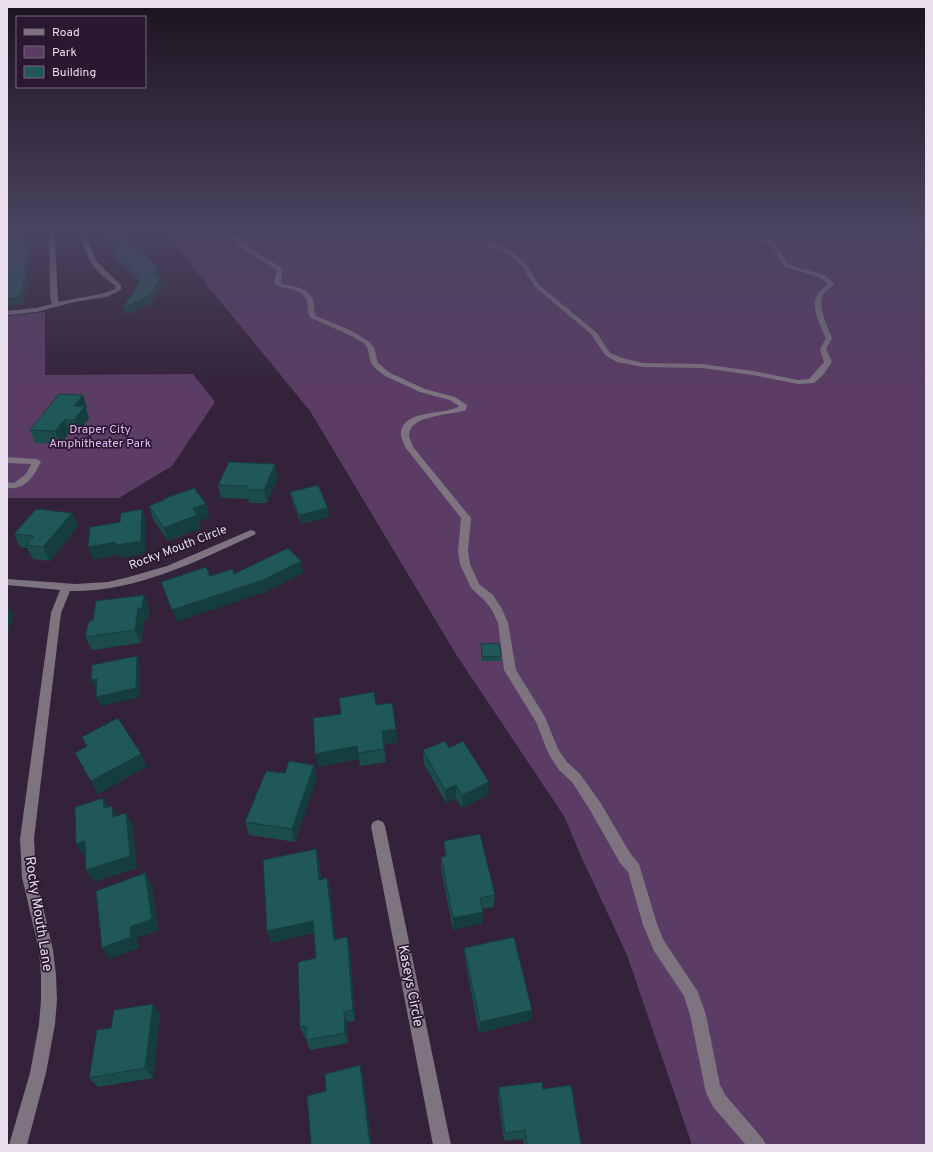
<svg xmlns="http://www.w3.org/2000/svg" width="933" height="1152" viewBox="0 0 933 1152" font-family="Overpass,sans-serif">
	<style>
		.green { fill: #5a3c65 }
		.lines { fill: none; stroke-linecap: round; stroke-linejoin: round }
		.minor { fill: #7d7480; fill-rule: evenodd }
		.wall { fill: #1c4b4c }
		.shaded-wall { fill: #163d3e }
		.building { fill: #205758; stroke: #163d3e }
		.labels { text-anchor: middle; dominant-baseline: central; stroke-width: 3.5; stroke-linejoin: round; paint-order: stroke }
		.park-label { font-size: 12px; fill: #e7b8f8; stroke: #29182f }
		.street-label { font-size: 12px; fill: #e9deed; stroke: #29182f }
		.near-street-label { font-size: 14px; fill: #e9deed; stroke: #29182f }
	</style>
	<rect width="100%" height="100%" fill="#332239"/>
	<g class="green">
		<polygon points="166,229 926,230 926,1145 692,1145 627,955 581,856 564,816 457,656 310,411 202,279"/>
		<polygon points="45,312 45,375 193,374 215,402 172,466 119,498 7,498 7,316"/>
	</g>
	<g class="lines">
		<g class="minor">
			<path d="M54,229h6l-5,5 3,68 47,-9 10,-4 1,-3c-9,-6 -19,-14 -25,-24 -7,-11 -8,-23 -18,-33h7l8,11 9,22 24,23v5l-15,7 -32,5 -38,10 -29,3v-4l29,-3 16,-4 -2,-7 -1,-63z"/>
			<path d="M187,229l48,7 36,-7h15l-48,10 8,7 36,22 -1,16c11,2 28,3 32,16 2,6 0,10 3,16l34,14 18,11 6,6 4,16 12,10 35,16 30,8 12,8 -1,5c-14,5 -57,5 -57,25 0,3 3,8 4,12l58,71 -3,33 2,13 9,20 14,11 9,14 6,14 8,47 29,47 13,32 9,13 13,12 20,28 30,51 9,11 18,60 7,17 34,51 8,23 14,70 6,11 37,43 3,6h-20l-32,-37 -8,-15 -16,-78 -6,-19 -30,-45 -11,-26 -15,-53 -8,-9 -30,-53 -18,-28 -13,-12 -10,-15 -13,-33 -32,-52 -6,-47 -6,-13 -7,-9 -14,-13 -11,-24 -2,-13 3,-33 -56,-71c-1,-4 -4,-9 -4,-12 0,-27 45,-19 58,-29l-9,-6 -30,-8 -35,-16 -10,-8 -4,-5 -4,-16 -3,-4 -19,-10 -34,-15c-5,-7 -2,-13 -5,-19 -4,-10 -19,-10 -29,-13l-3,-4 3,-12 -35,-22 -11,-10 -35,-3z"/>
			<path d="M434,229h10l27,7 37,13 18,15 13,21 57,47 14,21 12,5 21,5 59,1 51,7 45,9 11,-1 15,-17 -4,-13 6,-11c-5,-11 -16,-31 -9,-43 2,-5 7,-7 11,-11l-7,-6 -36,-11 -5,-6 -8,-15 -38,-17h8l34,15 13,21 36,10 9,9c-3,4 -8,7 -11,11 -6,10 5,33 9,43l-6,11 6,13 -9,13 -9,8 -16,1 -45,-9 -51,-7 -59,-1 -26,-5 -12,-7 -14,-21 -56,-47 -13,-21 -18,-15 -37,-13z"/>
			<path d="M898,229c11,0 19,5 28,11v4z"/>
			<path d="M7,457l30,2 4,3c-8,15 -15,28 -34,26v-6l7,1 12,-9 5,-10 -24,-1z"/>
			<path d="M251,530l3,1 2,2 -2,2c-59,27 -118,57 -184,56l-9,22 -27,226 2,38 17,73 3,25 1,25 -2,24 -9,49 -19,72h-18l21,-72 9,-49 2,-24v-25l-2,-25 -17,-73 -2,-38 31,-226 9,-23 -53,-5v-6l69,5 32,-2 21,-5 38,-11z"/>
			<polygon points="378,820 383,822 385,826 451,1145 433,1145 371,826 373,822"/>
		</g>
	</g>
	<g class="wall">
		<polygon points="105,233 160,274 159,276 163,283 152,303 126,315 123,308 139,282 114,256 112,249 115,248 114,246 107,240"/>
		<polygon points="83,395 87,407 86,409 89,418 79,433 69,433 61,444 35,443 30,430"/>
		<polygon points="278,477 267,503 249,503 248,499 221,498 218,485"/>
		<polygon points="290,492 329,517 301,524 292,501"/>
		<polygon points="163,499 206,504 209,517 199,521 201,528 168,541 153,519 149,506 163,501"/>
		<polygon points="72,513 78,526 50,561 33,559 27,548 20,547 14,534"/>
		<polygon points="144,595 149,609 147,621 144,622 141,643 92,650 85,637 93,620"/>
		<polygon points="481,644 501,656 501,661 482,661"/>
		<polygon points="376,705 398,742 384,745 386,762 360,766 359,759 318,767 341,714"/>
		<polygon points="449,748 488,795 462,808 456,798 446,803 424,764 423,750"/>
		<polygon points="317,778 295,842 249,835 245,822"/>
		<polygon points="444,841 495,895 494,907 482,909 482,923 453,930 441,869 441,857 445,856"/>
		<polygon points="316,849 319,861 321,879 327,878 330,890 335,939 347,937 350,949 355,1021 347,1022 348,1043 310,1050 306,1040 306,1037 304,1037 300,1027 316,958 314,933 271,943 267,931"/>
		<polygon points="464,948 532,1010 531,1020 479,1033 465,960"/>
		<polygon points="153,1004 160,1014 153,1078 98,1087 89,1078 111,1028"/>
		<polygon points="499,1087 543,1089 581,1145 524,1145 523,1139 504,1141 498,1096"/>
	</g>
	<g class="shaded-wall">
		<polygon points="31,229 37,229 30,243 32,250 30,257 31,261 28,271 29,274 29,276 30,281 22,305 7,306 7,299 25,274 23,244"/>
		<polygon points="158,267 160,274 155,283 153,276"/>
		<polygon points="161,276 163,283 152,303 126,315 123,308"/>
		<polygon points="83,395 87,407 86,409 89,418 79,433 74,420 74,406"/>
		<polygon points="64,420 69,433 61,444 55,431"/>
		<polygon points="275,464 278,477 267,503 264,490"/>
		<polygon points="206,504 209,517 199,521 201,528 168,541 164,528 193,508"/>
		<polygon points="328,508 329,517 301,524 299,515"/>
		<polygon points="142,509 146,522 145,554 121,558 120,555 93,560 88,547 116,542"/>
		<polygon points="72,513 78,526 50,561 43,547"/>
		<polygon points="301,561 303,573 266,592 176,622 172,610"/>
		<polygon points="144,595 149,609 147,621 144,622 141,643 135,630 138,608"/>
		<polygon points="7,605 13,616 7,638"/>
		<polygon points="137,656 140,665 140,697 101,706 96,697"/>
		<polygon points="97,679 101,688 96,689 91,680"/>
		<polygon points="396,729 398,742 384,745 382,731"/>
		<polygon points="357,746 359,759 318,767 315,754"/>
		<polygon points="141,754 147,767 98,794 91,781"/>
		<polygon points="314,765 317,778 295,842 292,829"/>
		<polygon points="489,782 488,795 462,808 462,795"/>
		<polygon points="456,785 456,798 446,803 445,790"/>
		<polygon points="103,798 111,811 104,808"/>
		<polygon points="112,806 119,819 113,817"/>
		<polygon points="126,813 133,825 137,868 94,882 86,870"/>
		<polygon points="85,841 93,853 84,856 76,844"/>
		<polygon points="316,849 319,861 322,892 319,880"/>
		<polygon points="145,873 152,886 159,930 137,938 139,948 110,959 102,948 130,927"/>
		<polygon points="327,878 330,890 337,951 334,940"/>
		<polygon points="483,912 482,923 453,930 453,918"/>
		<polygon points="313,921 317,932 271,943 267,931"/>
		<polygon points="347,937 350,949 355,1021 353,1010"/>
		<polygon points="153,1004 160,1014 153,1078 145,1068"/>
		<polygon points="532,1010 531,1020 479,1033 480,1022"/>
		<polygon points="344,1012 347,1022 348,1043 345,1033"/>
		<polygon points="360,1065 363,1074 372,1145 370,1145"/>
	</g>
	<g class="building">
		<polygon points="15,229 31,229 23,244 30,243 26,254 28,254 24,267 26,266 25,274 28,273 19,297 7,299 7,247 13,231"/>
		<polygon points="121,230 158,267 153,276 161,276 150,295 123,308 141,279 112,249 116,248 114,245 117,245 105,233"/>
		<polygon points="59,394 83,395 74,406 85,406 74,420 64,420 55,431 30,430"/>
		<polygon points="229,462 275,464 264,490 246,490 247,486 218,485"/>
		<polygon points="318,485 328,508 299,515 290,492"/>
		<polygon points="194,488 206,504 193,508 197,515 164,528 149,506 164,500 163,499"/>
		<polygon points="36,509 72,513 43,547 26,545 34,536 14,534"/>
		<polygon points="142,509 141,541 116,545 116,542 88,547 90,527 120,522 121,513"/>
		<polygon points="288,548 301,561 263,580 172,610 161,582 206,567 210,576 232,569 234,574"/>
		<polygon points="144,595 142,608 138,608 135,630 85,637 89,621 93,620 96,601"/>
		<polygon points="499,643 501,656 482,657 481,644"/>
		<polygon points="137,656 136,688 96,697 97,679 91,680 92,665"/>
		<polygon points="374,692 376,705 392,703 396,729 382,731 384,749 358,753 357,746 315,754 313,718 341,714 339,698"/>
		<polygon points="118,718 141,754 91,781 75,753 87,746 82,737"/>
		<polygon points="445,741 449,748 463,741 489,782 462,795 456,785 445,790 423,750"/>
		<polygon points="289,761 314,765 292,829 245,822 266,771 285,773"/>
		<polygon points="103,798 104,808 112,806 113,817 126,813 130,856 86,870 85,841 76,844 75,807"/>
		<polygon points="480,834 495,895 480,898 483,912 453,918 441,857 446,856 444,841"/>
		<polygon points="316,849 319,880 327,878 334,940 347,937 353,1010 344,1012 345,1033 306,1040 306,1026 300,1027 298,962 316,958 313,921 267,931 263,860"/>
		<polygon points="145,873 152,919 130,927 131,937 102,948 96,891"/>
		<polygon points="514,937 532,1010 480,1022 464,948"/>
		<polygon points="153,1004 145,1068 89,1078 97,1030 111,1028 114,1010"/>
		<polygon points="360,1065 370,1145 311,1145 307,1096 326,1091 325,1074"/>
		<polygon points="542,1082 543,1089 571,1085 581,1145 527,1145 525,1130 505,1133 499,1087"/>
	</g>
	<linearGradient id="sky" x2="0" y2="1"><stop stop-color="#1c131f"/><stop offset="0.59" stop-color="#4a445f"/><stop offset="1" stop-color="#4a445f" stop-opacity="0"/></linearGradient>
	<rect width="933" height="391" fill="url(#sky)"/>
	<g class="labels">
		<g class="park-label">
			<text x="100" y="430">Draper City<tspan x="100" dy="14">Amphitheater Park</tspan></text>
		</g>
		<g class="street-label">
			<text transform="translate(178 548) rotate(-21)">Rocky Mouth Circle</text>
		</g>
		<g class="near-street-label">
			<text transform="translate(38 914) rotate(81)">Rocky Mouth Lane</text>
			<text transform="translate(410 986) rotate(79)">Kaseys Circle</text>
		</g>
	</g>
	<rect width="933" height="1152" fill="none" stroke="#e9deed" stroke-width="16"/>
	<rect x="16" y="16" width="130" height="72" fill="#29182f" stroke="#76677b"/>
	<rect x="24" y="29" width="20" height="6" fill="#7d7480" stroke="#76677b"/>
	<text x="52" y="36" font-size="12" fill="#e9deed">Road</text>
	<rect x="24" y="46" width="20" height="12" fill="#5a3c65" stroke="#76677b"/>
	<text x="52" y="56" font-size="12" fill="#e9deed">Park</text>
	<rect x="24" y="66" width="20" height="12" fill="#205758" stroke="#76677b"/>
	<text x="52" y="76" font-size="12" fill="#e9deed">Building</text>
</svg>
